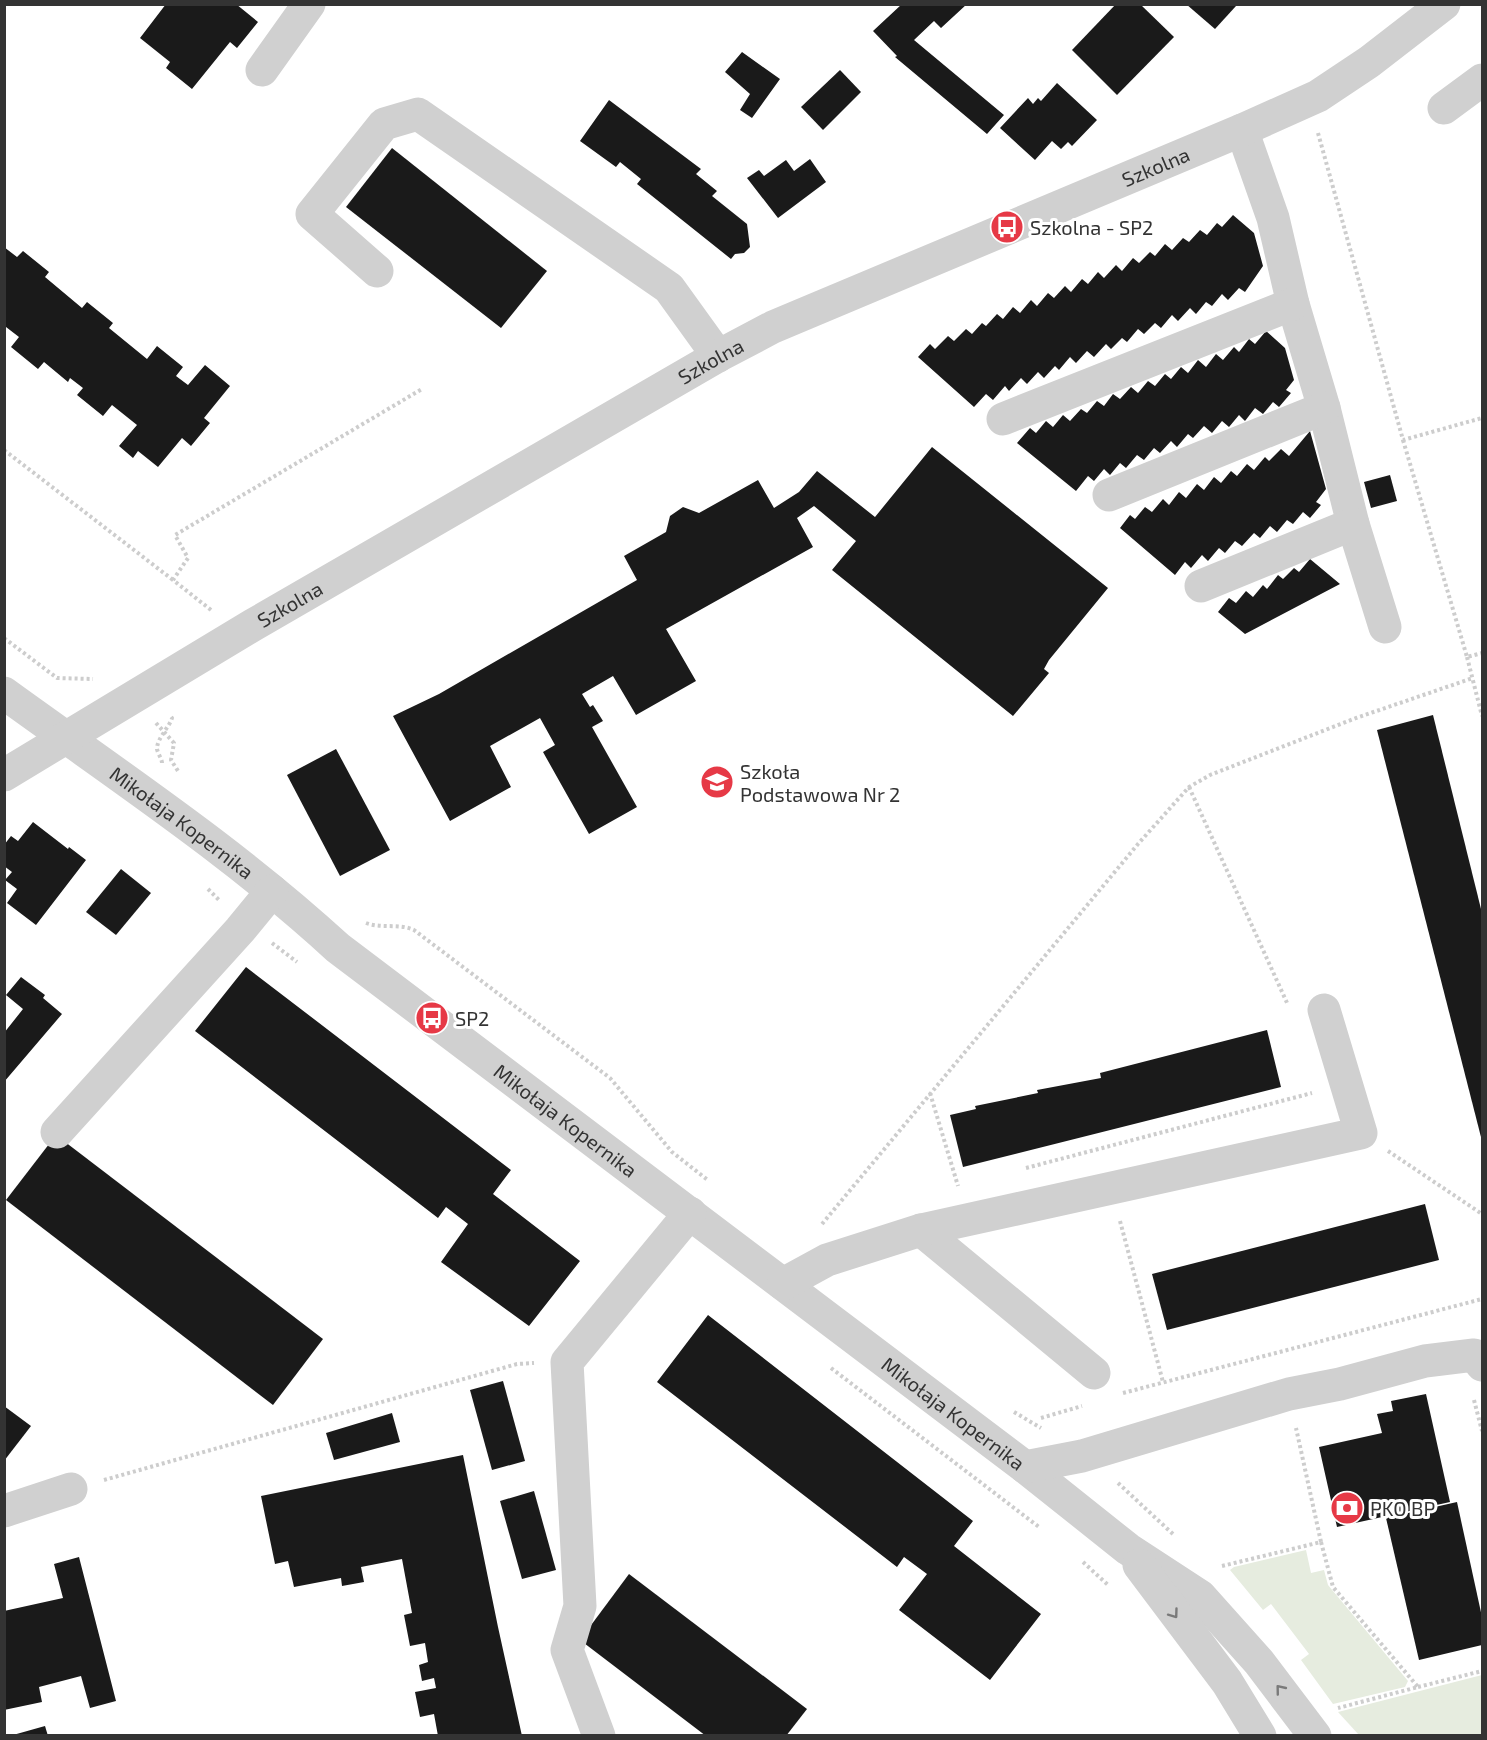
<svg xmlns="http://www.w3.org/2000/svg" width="1487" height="1740" viewBox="0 0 1487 1740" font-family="'Exo 2',sans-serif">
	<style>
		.green { fill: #e6ecdf }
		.building { fill: #1a1a1a }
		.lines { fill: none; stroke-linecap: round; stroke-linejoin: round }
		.path { stroke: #cdcdcd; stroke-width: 4; stroke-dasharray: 3 3; stroke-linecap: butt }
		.minor { stroke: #d0d0d0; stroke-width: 33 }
		.oneway { stroke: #7a7a7a }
		.labels { text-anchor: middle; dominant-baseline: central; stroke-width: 6; stroke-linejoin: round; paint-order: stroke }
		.street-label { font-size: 20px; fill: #333; stroke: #fff }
		.poi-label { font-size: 20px; fill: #333; stroke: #fff; text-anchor: start }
	</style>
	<rect width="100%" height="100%" fill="#fff"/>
	<g class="green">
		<polygon points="1306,1550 1311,1573 1324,1570 1328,1585 1408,1681 1405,1687 1333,1704 1301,1660 1309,1654 1271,1604 1263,1610 1230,1570 1234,1567"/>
		<polygon points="1482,1675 1482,1735 1359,1735 1338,1712"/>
	</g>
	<g class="building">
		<polygon points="166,4 236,4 258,22 237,48 230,42 192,89 166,68 170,62 140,38"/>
		<polygon points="902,4 967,4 941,28 934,21 914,40 1004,115 987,134 895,57 897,56 873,31"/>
		<polygon points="1116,4 1140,4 1174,37 1117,95 1072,50"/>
		<polygon points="1186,4 1234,4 1236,6 1215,29"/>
		<polygon points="742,52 780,79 752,118 740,110 750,94 725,72"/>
		<polygon points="840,70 861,92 823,130 801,107"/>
		<polygon points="1057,83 1097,120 1072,146 1068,142 1061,149 1052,141 1035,160 1000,128 1028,98 1033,104 1038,98 1041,101"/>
		<polygon points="609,100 701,169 696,174 717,191 712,196 747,224 750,247 744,253 735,254 731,259 637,184 641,179 620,162 616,167 580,141"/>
		<polygon points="392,148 547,271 501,328 346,207"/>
		<polygon points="810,159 826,182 778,218 747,178 759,170 764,176 786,160 794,171"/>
		<polygon points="1233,215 1254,233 1263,266 1245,292 1239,288 1228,300 1222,294 1212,306 1206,302 1196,314 1190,308 1178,321 1172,315 1161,328 1155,323 1144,334 1138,329 1127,342 1122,338 1111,349 1106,344 1094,357 1087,351 1076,363 1070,357 1059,370 1055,366 1044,378 1038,372 1027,384 1021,378 1009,391 1005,386 993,400 986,394 974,407 918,357 930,344 935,349 948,336 954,341 966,329 972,334 982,323 986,326 997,314 1003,319 1013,307 1020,313 1031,300 1037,306 1048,293 1054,298 1065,286 1071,292 1082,279 1088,284 1098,272 1104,278 1116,265 1122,271 1133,258 1139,263 1150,252 1155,256 1165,244 1172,250 1183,238 1189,242 1200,230 1207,235 1217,223 1222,227"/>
		<polygon points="4,247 17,257 23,251 49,272 45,277 82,308 87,302 113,323 109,328 147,359 157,346 183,367 176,376 188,385 205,365 230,386 204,418 210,423 191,446 182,438 158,467 138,451 133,458 119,446 137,425 112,405 103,416 77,395 83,388 70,378 68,382 44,362 38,369 11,347 19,337 6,327 4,329"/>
		<polygon points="1266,331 1285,348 1294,380 1286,390 1291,393 1279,407 1273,402 1263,414 1255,408 1245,421 1239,415 1229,427 1222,421 1212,433 1204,426 1193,438 1188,434 1177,447 1171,441 1160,453 1154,448 1144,460 1137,455 1126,468 1120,463 1110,475 1104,469 1094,481 1088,476 1076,491 1017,443 1030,428 1036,433 1046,421 1053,427 1063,415 1070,421 1081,409 1087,413 1097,401 1104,406 1113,394 1120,399 1131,387 1138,393 1148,381 1155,386 1165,374 1171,379 1181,367 1188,373 1198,360 1206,367 1216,354 1223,360 1234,347 1239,352 1249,339 1255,344"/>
		<polygon points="1310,431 1326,489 1316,502 1321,505 1310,518 1303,512 1293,524 1287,520 1277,532 1270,526 1260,538 1254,533 1242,546 1235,541 1225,553 1219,548 1208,561 1202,555 1191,568 1185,562 1175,575 1120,528 1130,515 1135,519 1145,507 1152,512 1163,499 1169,505 1179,492 1186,498 1197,484 1204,490 1214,477 1221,483 1231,471 1237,476 1247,464 1254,470 1265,457 1269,461 1281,449 1289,456"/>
		<polygon points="932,447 1108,588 1049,660 1044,669 1049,673 1013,716 832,570 856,541 814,506 797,518 813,547 666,629 696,681 636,715 613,676 582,694 590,707 593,705 603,721 592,727 637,807 589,834 543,752 555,745 540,718 490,746 511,787 450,821 393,716 439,694 637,580 624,556 666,532 670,516 683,507 699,513 758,480 774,508 799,492 817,471 875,517"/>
		<polygon points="1390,475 1397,501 1371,508 1364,482"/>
		<polygon points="1310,559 1340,584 1245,634 1218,612 1229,598 1236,603 1246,591 1253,597 1263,585 1267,589 1278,575 1283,579 1294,568 1299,572"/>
		<polygon points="1433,715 1482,913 1482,1141 1377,730"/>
		<polygon points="336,749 390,850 340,876 287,775"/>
		<polygon points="33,822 68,849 69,847 86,860 36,925 7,903 17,889 5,880 12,872 4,866 4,845 11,836 18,841"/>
		<polygon points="121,869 151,893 116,935 86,912"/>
		<polygon points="246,967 511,1170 493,1194 580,1261 529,1326 441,1262 468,1224 446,1207 438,1218 195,1031"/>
		<polygon points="21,977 45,995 43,998 62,1014 4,1082 4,1033 23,1009 6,995"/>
		<polygon points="1267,1030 1281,1087 963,1167 950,1115 976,1109 975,1106 1038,1093 1037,1090 1101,1078 1100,1073"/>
		<polygon points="56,1135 323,1339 273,1405 6,1200"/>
		<polygon points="1425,1204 1439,1260 1167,1330 1152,1274"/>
		<polygon points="708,1315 973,1521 954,1546 1041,1614 990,1680 899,1610 927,1574 904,1557 897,1567 657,1382"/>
		<polygon points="503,1381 525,1461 492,1470 470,1390"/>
		<polygon points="1426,1394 1450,1502 1337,1527 1319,1447 1382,1433 1377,1414 1393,1411 1391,1401"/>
		<polygon points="4,1406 31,1426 4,1461"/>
		<polygon points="392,1413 400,1442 334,1460 326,1433"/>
		<polygon points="463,1455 498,1627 522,1736 438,1736 434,1714 420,1717 415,1692 436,1688 434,1678 422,1681 419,1665 428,1662 425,1643 410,1646 404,1615 412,1613 402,1559 361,1567 364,1582 342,1586 341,1578 294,1587 288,1561 275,1564 261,1496"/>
		<polygon points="534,1491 556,1570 522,1579 500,1501"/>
		<polygon points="1457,1502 1482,1617 1482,1645 1419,1660 1386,1518"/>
		<polygon points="79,1557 116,1701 90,1708 81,1676 39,1687 42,1702 4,1710 4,1611 63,1598 54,1564"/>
		<polygon points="629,1574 807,1709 786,1736 706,1736 580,1640"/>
		<polygon points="45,1726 48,1736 13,1736 13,1735"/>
	</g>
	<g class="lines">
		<g class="path">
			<polyline points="1318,133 1403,440 1482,418"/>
			<polyline points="1403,440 1467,657 1482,653"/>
			<polyline points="4,450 173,580"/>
			<polyline points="211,610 173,580 188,558 175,535 422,389"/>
			<polyline points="4,638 57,678 93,679"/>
			<polyline points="1467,657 1482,716"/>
			<polyline points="156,723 174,743 171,760 178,771"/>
			<path d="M162,763c0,-4 -4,-9 -5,-14 0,-11 12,-21 15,-31l-3,-3"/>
			<polyline points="1189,787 1288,1005"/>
			<polyline points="208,889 220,901"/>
			<path d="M366,923c16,6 33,0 48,7l196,148 62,74 37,29"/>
			<polyline points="272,943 297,962"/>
			<polyline points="930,1093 958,1186"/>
			<polyline points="1388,1151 1482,1214"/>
			<polyline points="1026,1168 1312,1093"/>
			<polyline points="1120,1221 1163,1382"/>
			<polyline points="822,1224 1138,844 1189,787 1210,775 1356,718 1473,678"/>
			<polyline points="831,1368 1039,1527"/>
			<polyline points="1123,1393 1482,1299"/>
			<polyline points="1474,1400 1482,1431"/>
			<polyline points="1014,1412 1041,1428"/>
			<polyline points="1041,1418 1082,1406"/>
			<polyline points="104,1480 517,1364 534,1363"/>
			<polyline points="1118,1483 1174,1535"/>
			<polyline points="1321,1542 1333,1587 1418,1687 1338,1708"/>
			<polyline points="1083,1562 1108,1585"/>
			<polyline points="1222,1566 1321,1542 1296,1428"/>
			<polyline points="1418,1687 1482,1671"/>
		</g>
		<g class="minor">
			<polyline points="262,70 309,4"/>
			<polyline points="1444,108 1482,80"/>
			<polyline points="1242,130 1273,218 1293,304 1324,408 1353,524 1385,627"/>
			<polyline points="377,271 312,214 384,124 418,114 669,288 718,356"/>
			<polyline points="1003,419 1293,304"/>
			<polyline points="1109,495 1324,408"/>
			<polyline points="1201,586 1353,524"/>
			<path id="s1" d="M4,693c113,82 231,160 334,255l687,519 103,82 72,47 59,66 56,74"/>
			<path id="s2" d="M4,775l249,-150 465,-269 55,-29 469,-197 76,-34 51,-34 75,-58"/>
			<polyline points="57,1132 240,930 272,891"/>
			<polyline points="921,1230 1094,1373"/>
			<polyline points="783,1284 827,1260 921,1230 1361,1133 1324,1010"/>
			<polyline points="1025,1467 1082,1456 1289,1394 1340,1384 1425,1361 1474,1355 1482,1365"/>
			<polyline points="4,1511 71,1489"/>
			<polyline points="1139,1565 1227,1682 1260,1736"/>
			<polyline points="599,1736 567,1650 580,1606 567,1362 690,1213"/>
		</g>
	</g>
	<defs><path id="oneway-chevron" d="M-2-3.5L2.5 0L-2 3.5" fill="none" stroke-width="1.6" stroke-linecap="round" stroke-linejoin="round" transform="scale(1.5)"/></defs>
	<g class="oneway">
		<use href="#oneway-chevron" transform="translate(1174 1614) rotate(54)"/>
		<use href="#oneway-chevron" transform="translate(1280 1689) rotate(-129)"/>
	</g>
	<defs>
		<symbol id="bus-disc" viewBox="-11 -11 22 22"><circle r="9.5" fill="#e63946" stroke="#fff"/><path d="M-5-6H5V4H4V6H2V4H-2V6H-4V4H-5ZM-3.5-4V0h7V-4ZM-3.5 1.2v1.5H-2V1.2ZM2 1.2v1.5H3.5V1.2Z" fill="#fff"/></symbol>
		<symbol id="school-disc" viewBox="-11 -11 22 22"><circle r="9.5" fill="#e63946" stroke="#fff"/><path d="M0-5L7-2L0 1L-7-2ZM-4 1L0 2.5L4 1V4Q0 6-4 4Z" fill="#fff"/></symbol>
		<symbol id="bank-disc" viewBox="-11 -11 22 22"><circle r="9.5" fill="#e63946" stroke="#fff"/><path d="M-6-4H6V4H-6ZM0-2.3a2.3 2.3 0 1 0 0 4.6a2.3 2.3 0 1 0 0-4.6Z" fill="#fff"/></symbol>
	</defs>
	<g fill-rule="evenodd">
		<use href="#bus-disc" x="988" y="208" width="38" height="38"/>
		<use href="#school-disc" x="698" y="763" width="38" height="38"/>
		<use href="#bus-disc" x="413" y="999" width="38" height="38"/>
		<use href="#bank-disc" x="1328" y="1489" width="38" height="38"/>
	</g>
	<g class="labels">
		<g class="street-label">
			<text stroke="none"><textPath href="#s2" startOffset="1305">Szkolna</textPath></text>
			<text stroke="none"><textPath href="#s2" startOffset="819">Szkolna</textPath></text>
			<text stroke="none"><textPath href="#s2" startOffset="333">Szkolna</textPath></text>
			<text stroke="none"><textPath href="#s1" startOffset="220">Mikołaja Kopernika</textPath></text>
			<text stroke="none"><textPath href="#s1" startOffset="706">Mikołaja Kopernika</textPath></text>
			<text stroke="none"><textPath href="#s1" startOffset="1192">Mikołaja Kopernika</textPath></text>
		</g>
		<g class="poi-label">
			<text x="1030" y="227">Szkolna - SP2</text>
			<text x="740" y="771">Szkoła<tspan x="740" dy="23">Podstawowa Nr 2</tspan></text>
			<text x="455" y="1018">SP2</text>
			<text x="1370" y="1508">PKO BP</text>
		</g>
	</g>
	<rect width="1487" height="1740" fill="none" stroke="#333333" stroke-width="12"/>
</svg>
